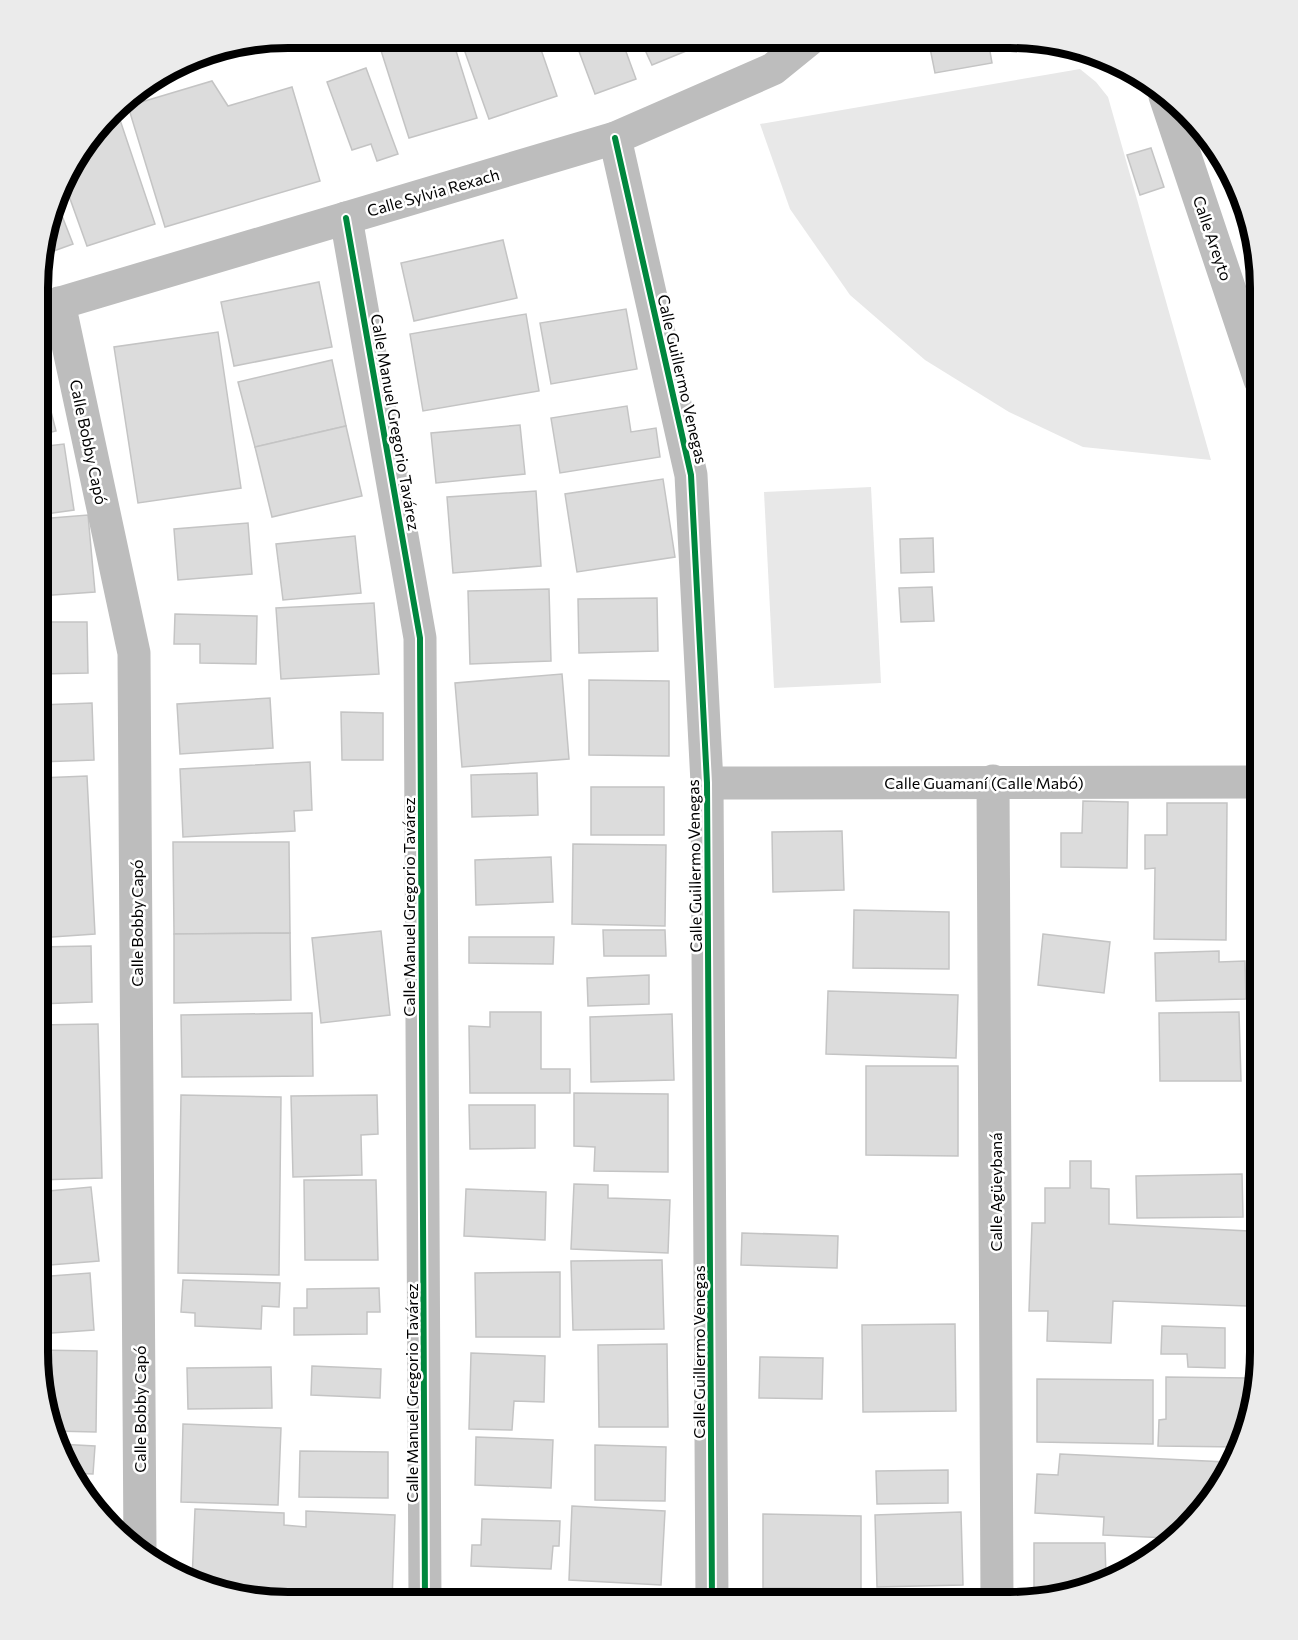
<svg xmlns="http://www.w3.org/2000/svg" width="1298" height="1640" viewBox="0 0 1298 1640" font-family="Commissioner,sans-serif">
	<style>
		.green { fill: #e8e8e8 }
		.building { fill: #dcdcdc; stroke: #c4c4c4; stroke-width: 1.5 }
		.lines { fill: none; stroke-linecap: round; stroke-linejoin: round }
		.minor { stroke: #bdbdbd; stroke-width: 33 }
		.cycleway-casing { stroke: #fff; stroke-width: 10 }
		.cycleway { stroke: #00873e; stroke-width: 6 }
		.labels { text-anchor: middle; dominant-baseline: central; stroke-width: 5; stroke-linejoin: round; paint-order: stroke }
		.street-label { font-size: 16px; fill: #000; stroke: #fff }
		.rim { fill: none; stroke: #000; stroke-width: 8 }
	</style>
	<rect width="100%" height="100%" fill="#fff"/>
	<g class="green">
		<polygon points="1080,69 1096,82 1108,97 1211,460 1083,447 1009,412 925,360 850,295 790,209 760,124"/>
		<polygon points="871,487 881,683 774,688 764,492"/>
	</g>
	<g class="building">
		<polygon points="377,38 452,38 477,118 409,138"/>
		<polygon points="460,38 537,38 557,96 489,119"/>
		<polygon points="574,38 621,38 636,79 595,94"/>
		<polygon points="640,39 709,39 703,44 652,65"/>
		<polygon points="974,39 1025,40 989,46 992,63 935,73 930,48"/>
		<polygon points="366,68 398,154 377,161 371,144 352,150 327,82"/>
		<polygon points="212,81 228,106 292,87 320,181 165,227 128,106"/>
		<polygon points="116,108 155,224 87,246 64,182 71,163"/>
		<polygon points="1151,148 1164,187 1140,195 1127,155"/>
		<polygon points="57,203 73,244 40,256 40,255"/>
		<polygon points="503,240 517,298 414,321 401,263"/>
		<polygon points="319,282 332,347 234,366 221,302"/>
		<polygon points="626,309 637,369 551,384 540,323"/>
		<polygon points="526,314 539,391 423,411 410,334"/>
		<polygon points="218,332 241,488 138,503 114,347"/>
		<polygon points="332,360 346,426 255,447 238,382"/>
		<polygon points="39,365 56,431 39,435"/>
		<polygon points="627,406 631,432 656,428 660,457 560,473 551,418"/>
		<polygon points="520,425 525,474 436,483 431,433"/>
		<polygon points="346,426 362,496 272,517 255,447"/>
		<polygon points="64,444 74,510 39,515 39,447"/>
		<polygon points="663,479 675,557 577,572 565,494"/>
		<polygon points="536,491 541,566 453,573 447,497"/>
		<polygon points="88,515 95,592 39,596 39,519"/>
		<polygon points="248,523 252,574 178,580 174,529"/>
		<polygon points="355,536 361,593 283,600 276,544"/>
		<polygon points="933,538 934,572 901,573 900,539"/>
		<polygon points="932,587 934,621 901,622 899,588"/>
		<polygon points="549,589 551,661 470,664 468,591"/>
		<polygon points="657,598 658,651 579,653 578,599"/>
		<polygon points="374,603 379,674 281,679 276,608"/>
		<polygon points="175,614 257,616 256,664 200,663 200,644 174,644"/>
		<polygon points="39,622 87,622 88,673 39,674"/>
		<polygon points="562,674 569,759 462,767 455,683"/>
		<polygon points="589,680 669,681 669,756 589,755"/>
		<polygon points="270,698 273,748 180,754 177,704"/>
		<polygon points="92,703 94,760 39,762 39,705"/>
		<polygon points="341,712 383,713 383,760 342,760"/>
		<polygon points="310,762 312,810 294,811 295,831 183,837 180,769"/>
		<polygon points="537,773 538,815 472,817 471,775"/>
		<polygon points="87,776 95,934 38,938 39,778"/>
		<rect x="591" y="787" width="73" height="48"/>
		<polygon points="1083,801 1128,802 1127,868 1061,867 1061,833 1082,833"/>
		<polygon points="1167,803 1227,803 1226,940 1154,939 1155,868 1145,869 1145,835 1167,835"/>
		<polygon points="842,831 844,890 773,892 772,832"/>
		<polygon points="173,842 289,842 290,933 174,934"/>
		<polygon points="573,844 666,845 665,926 572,924"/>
		<polygon points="551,857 553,902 476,905 475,860"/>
		<polygon points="854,910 949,912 949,969 853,968"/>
		<polygon points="603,930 665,930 666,956 604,956"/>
		<polygon points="381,931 390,1015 321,1023 312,938"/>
		<polygon points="290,933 291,1000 174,1003 174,934"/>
		<polygon points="1043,934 1110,942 1104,993 1038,985"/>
		<polygon points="469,937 554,937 553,964 469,963"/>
		<polygon points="91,946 92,1002 38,1004 38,947"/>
		<polygon points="1219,951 1219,962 1245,961 1246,999 1156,1001 1155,953"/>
		<polygon points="649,975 649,1004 588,1006 587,978"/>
		<polygon points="828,991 958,995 956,1058 826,1054"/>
		<polygon points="490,1012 541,1012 541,1069 570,1069 570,1093 470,1093 469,1026 490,1027"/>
		<polygon points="1239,1012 1241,1081 1160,1081 1159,1013"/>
		<polygon points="312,1013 313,1076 182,1077 181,1015"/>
		<polygon points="672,1014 674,1080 591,1082 590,1017"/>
		<polygon points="98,1024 102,1178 38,1180 38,1025"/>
		<polygon points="866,1066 958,1066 958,1156 866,1155"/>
		<polygon points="574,1093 668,1094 668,1172 594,1171 595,1147 574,1146"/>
		<polygon points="181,1095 281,1097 279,1275 178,1273"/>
		<polygon points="377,1095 378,1134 361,1135 362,1175 293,1177 291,1096"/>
		<polygon points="469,1105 535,1105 535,1148 470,1149"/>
		<polygon points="1070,1161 1091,1161 1091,1188 1109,1189 1109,1224 1249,1231 1247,1306 1113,1301 1111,1343 1047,1341 1048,1311 1029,1311 1032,1223 1045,1223 1045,1188 1070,1188"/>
		<polygon points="1242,1174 1243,1217 1137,1218 1136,1176"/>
		<polygon points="304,1180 376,1180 378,1260 305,1260"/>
		<polygon points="574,1184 608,1185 608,1198 670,1200 668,1253 571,1249"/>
		<polygon points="91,1187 99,1261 38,1266 38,1192"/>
		<polygon points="466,1189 546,1192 545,1240 464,1236"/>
		<polygon points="742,1233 838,1236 837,1268 741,1265"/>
		<polygon points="662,1260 664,1329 573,1330 571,1261"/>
		<polygon points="560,1272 560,1337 476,1337 475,1273"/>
		<polygon points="90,1273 94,1330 38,1334 38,1277"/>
		<polygon points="183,1280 280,1283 279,1307 262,1306 261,1329 195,1326 195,1313 181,1312"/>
		<polygon points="379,1288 380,1312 367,1312 367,1334 294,1335 294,1308 307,1308 307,1289"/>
		<polygon points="955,1324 956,1411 863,1412 862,1325"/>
		<polygon points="1162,1326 1225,1328 1225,1368 1188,1367 1187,1354 1161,1354"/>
		<polygon points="667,1344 668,1427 599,1427 598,1345"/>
		<polygon points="38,1350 97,1351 96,1432 52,1431 46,1416"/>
		<polygon points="471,1353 545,1356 544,1402 514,1401 512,1430 469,1429"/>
		<polygon points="760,1357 823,1358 822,1399 759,1398"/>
		<polygon points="312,1366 381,1369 380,1398 311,1395"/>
		<polygon points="271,1367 272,1408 188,1409 187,1368"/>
		<polygon points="1166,1377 1248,1378 1247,1431 1240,1447 1158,1446 1159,1420 1166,1419"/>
		<polygon points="1037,1379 1153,1380 1153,1444 1037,1442"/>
		<polygon points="183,1424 281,1428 278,1505 181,1502"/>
		<polygon points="476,1437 553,1440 551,1488 475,1485"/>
		<polygon points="58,1444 95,1446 93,1474 69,1473"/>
		<polygon points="595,1445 666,1447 665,1501 595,1500"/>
		<polygon points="300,1451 388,1452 388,1498 299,1497"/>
		<polygon points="1060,1454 1227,1462 1227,1474 1218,1491 1168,1538 1103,1535 1104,1517 1035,1513 1037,1474 1058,1475"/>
		<polygon points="948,1470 948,1503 877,1504 876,1471"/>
		<polygon points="572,1506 665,1511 661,1585 569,1580"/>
		<polygon points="195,1509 284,1513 284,1525 306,1527 306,1511 395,1515 392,1602 263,1600 208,1589 192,1581"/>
		<polygon points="961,1512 963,1585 877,1587 875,1515"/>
		<polygon points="763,1514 861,1516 861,1589 763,1588"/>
		<polygon points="482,1519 560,1521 559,1546 553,1546 551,1569 471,1566 472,1545 481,1545"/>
		<polygon points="1034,1543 1105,1543 1106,1578 1060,1592 1034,1592"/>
	</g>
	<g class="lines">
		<g class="minor">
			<polyline points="1165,96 1260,380"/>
			<polyline points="615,138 691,475 707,783 712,1602"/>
			<polyline points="346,218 420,638 425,1602"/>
			<polyline points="59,303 134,653 140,1550"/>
			<polyline points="40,309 615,138 773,69 810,39"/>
			<polyline points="993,781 997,1602"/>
			<polyline points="707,783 1260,782"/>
		</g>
		<defs>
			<g id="cycleway">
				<polyline points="615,138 691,475 707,783 712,1602"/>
				<polyline points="346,218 420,638 425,1602"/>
			</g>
		</defs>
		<use href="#cycleway" class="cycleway-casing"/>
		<use href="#cycleway" class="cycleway"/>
	</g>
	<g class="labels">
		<g class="street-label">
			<text transform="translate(433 192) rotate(-16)">Calle Sylvia Rexach</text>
			<text transform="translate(1213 238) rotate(71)">Calle Areyto</text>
			<text transform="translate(683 379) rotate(77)">Calle Guillermo Venegas</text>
			<text transform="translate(396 422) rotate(80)">Calle Manuel Gregorio Tavárez</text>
			<text transform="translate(89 442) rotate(78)">Calle Bobby Capó</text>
			<text x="984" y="782">Calle Guamaní (Calle Mabó)</text>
			<text transform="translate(694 866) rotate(-91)">Calle Guillermo Venegas</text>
			<text transform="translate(408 907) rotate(-90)">Calle Manuel Gregorio Tavárez</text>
			<text transform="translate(136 923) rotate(-90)">Calle Bobby Capó</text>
			<text transform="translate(995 1192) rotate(-90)">Calle Agüeybaná</text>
			<text transform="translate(698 1352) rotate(-90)">Calle Guillermo Venegas</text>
			<text transform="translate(411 1393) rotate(-90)">Calle Manuel Gregorio Tavárez</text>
			<text transform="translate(139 1409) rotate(-90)">Calle Bobby Capó</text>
		</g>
	</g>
	<path d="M0 0H1298V1640H0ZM288 48H1010A240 240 0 0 1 1250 288V1352A240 240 0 0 1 1010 1592H288A240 240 0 0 1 48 1352V288A240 240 0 0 1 288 48Z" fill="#ebebeb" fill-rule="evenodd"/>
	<path class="rim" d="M288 48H1010A240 240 0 0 1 1250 288V1352A240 240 0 0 1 1010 1592H288A240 240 0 0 1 48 1352V288A240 240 0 0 1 288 48Z"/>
</svg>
